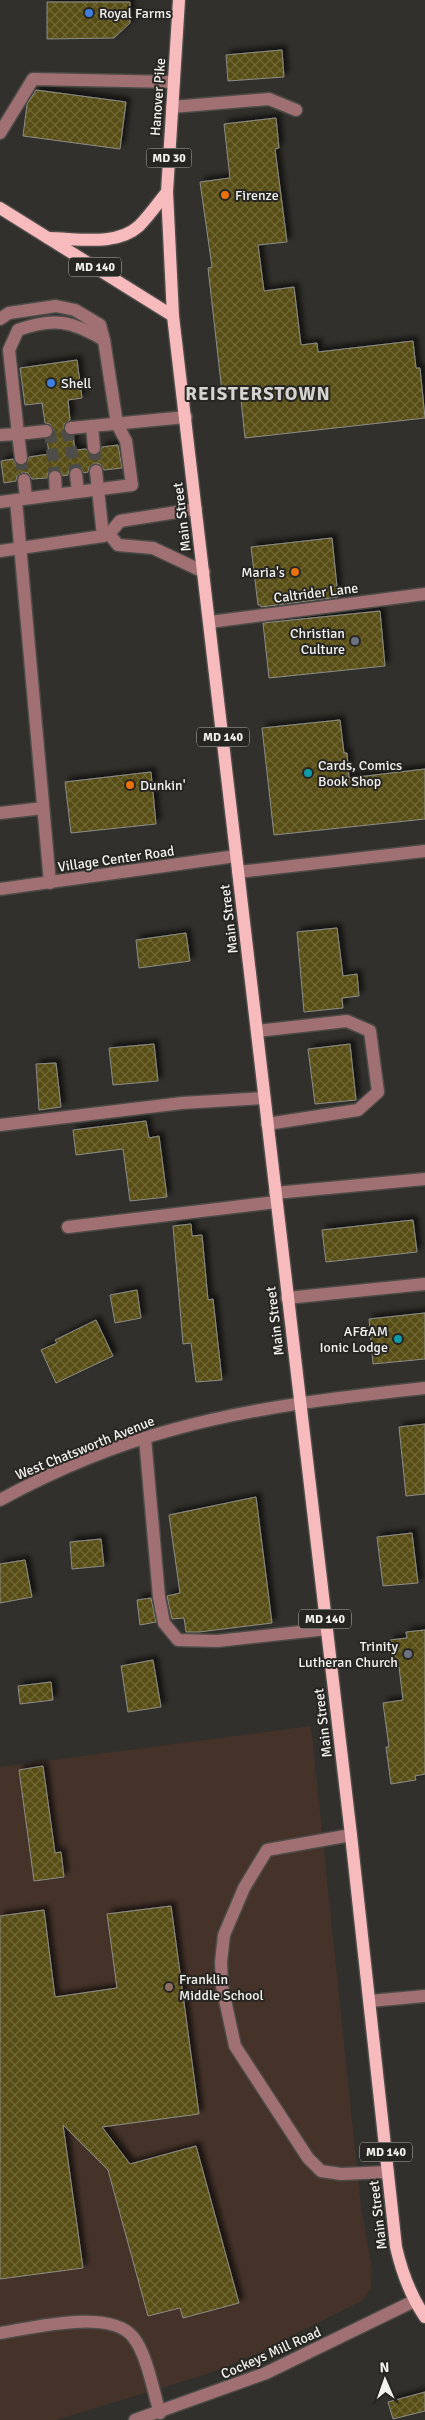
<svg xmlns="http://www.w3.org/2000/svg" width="425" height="2420" viewBox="0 0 425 2420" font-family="Signika,sans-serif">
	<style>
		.education { fill: #45332a }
		.building { fill: url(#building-cross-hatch); stroke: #8c8c87; filter: url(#shadow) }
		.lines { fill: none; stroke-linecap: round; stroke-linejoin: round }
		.minor-tunnel { stroke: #4e4d49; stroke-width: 12; stroke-dasharray: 12 6; stroke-linecap: butt }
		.minor-casing { stroke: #4c4b47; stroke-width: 15 }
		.major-casing { stroke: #4c4b47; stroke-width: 15 }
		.minor { stroke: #a07072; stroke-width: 12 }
		.major { stroke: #f7bbbe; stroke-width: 12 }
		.shop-dot { fill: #3f7fe0; stroke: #272623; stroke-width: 2 }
		.food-dot { fill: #e8710a; stroke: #272623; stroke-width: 2 }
		.worship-dot { fill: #6b7280; stroke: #272623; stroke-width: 2 }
		.culture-dot { fill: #0f9aa8; stroke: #272623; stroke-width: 2 }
		.education-dot { fill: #8d6e63; stroke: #272623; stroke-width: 2 }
		.labels { text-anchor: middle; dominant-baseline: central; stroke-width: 4; stroke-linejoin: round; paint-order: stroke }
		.shield { fill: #272623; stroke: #b5b5b2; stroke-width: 1 }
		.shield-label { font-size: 12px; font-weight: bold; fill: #f2f2ef }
		.poi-label { font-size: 14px; fill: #f2f2ef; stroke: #272623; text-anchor: start }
		.street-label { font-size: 14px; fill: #f2f2ef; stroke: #272623 }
		.district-label { font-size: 19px; font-weight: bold; letter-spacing: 1px; fill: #d5d4d0; stroke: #272623 }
	</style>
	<defs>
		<pattern id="building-cross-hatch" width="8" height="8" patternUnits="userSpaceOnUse" patternTransform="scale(1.25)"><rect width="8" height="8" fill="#584e13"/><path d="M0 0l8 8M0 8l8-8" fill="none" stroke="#706836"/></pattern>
		<filter id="shadow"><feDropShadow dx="4.5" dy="-4.5" stdDeviation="2.5" flood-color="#0009"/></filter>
	</defs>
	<rect width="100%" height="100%" fill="#31302c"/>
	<polygon class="education" points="311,1726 361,2207 372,2269 371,2288 363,2300 256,2354 207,2374 56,2420 0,2420 0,1767"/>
	<g class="building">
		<polygon points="47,2 130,2 130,23 114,38 47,39"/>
		<polygon points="282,50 284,77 228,81 226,55"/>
		<polygon points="36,90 126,102 120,149 23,136 27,104"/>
		<polygon points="276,118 279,148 275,149 287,242 258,245 264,291 294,287 301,345 317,343 318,352 413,341 416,368 420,368 425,418 245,438 240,390 222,392 208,268 212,267 200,182 230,178 224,124"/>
		<polygon points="77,360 82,398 68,400 70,420 64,424 64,432 73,436 75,450 86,449 91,456 99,454 102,447 118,445 122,468 104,470 100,464 95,463 89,467 88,472 84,473 80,467 75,466 69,470 68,475 63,476 59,470 54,469 48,473 47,478 32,479 28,473 23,472 17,476 16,481 4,483 1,461 13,459 15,463 22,466 26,464 29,457 49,454 47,439 51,437 54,431 50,424 45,423 42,403 25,405 20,368"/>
		<polygon points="332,538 338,597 261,607 261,605 258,605 251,547"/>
		<polygon points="380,611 385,666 269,678 263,623"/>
		<polygon points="340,720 344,753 347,753 349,778 425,769 425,819 274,835 262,728"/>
		<polygon points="151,772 156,824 71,833 65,782"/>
		<polygon points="337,928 343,976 357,974 359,996 342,998 343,1008 304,1012 297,932"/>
		<polygon points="186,933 190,961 139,968 136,940"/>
		<polygon points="154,1044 158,1081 113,1085 109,1048"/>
		<polygon points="350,1044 356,1100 315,1104 308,1049"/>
		<polygon points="56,1063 61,1107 39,1110 36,1064"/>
		<polygon points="146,1121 149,1138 159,1136 167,1197 130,1201 123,1149 76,1155 73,1130"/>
		<polygon points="413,1220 417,1252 326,1262 322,1230"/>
		<polygon points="191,1224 192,1236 202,1235 208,1300 213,1299 222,1380 196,1382 191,1343 183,1344 173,1226"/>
		<polygon points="137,1290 141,1318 115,1323 110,1295"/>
		<polygon points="425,1313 425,1359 373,1364 369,1319"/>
		<polygon points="96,1320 113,1356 56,1383 41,1350 57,1343 55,1340"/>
		<polygon points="425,1424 425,1494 406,1496 399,1427"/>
		<polygon points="256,1497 272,1623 199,1632 186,1632 184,1618 172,1619 167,1596 180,1593 169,1515"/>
		<polygon points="412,1533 418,1583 383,1586 377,1537"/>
		<polygon points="101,1539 104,1566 72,1569 70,1542"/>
		<polygon points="25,1560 32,1597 0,1603 0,1564"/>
		<polygon points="151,1598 156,1622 140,1625 137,1600"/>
		<polygon points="425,1630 425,1774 415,1776 416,1780 391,1784 386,1747 389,1747 383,1703 403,1700 399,1667 394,1668 390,1640 407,1638 406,1632"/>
		<polygon points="153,1660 161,1707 128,1712 121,1666"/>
		<polygon points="51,1682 53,1700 20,1704 18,1686"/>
		<polygon points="43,1766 55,1853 61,1852 64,1877 34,1881 19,1770"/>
		<polygon points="171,1906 199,2114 102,2127 130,2164 196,2146 239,2303 183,2318 180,2308 148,2316 108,2170 63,2125 83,2268 0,2279 0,1916 44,1910 55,1997 117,1988 107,1914"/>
		<polygon points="425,2392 425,2411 393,2419 388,2402"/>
	</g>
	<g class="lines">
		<g class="minor-tunnel">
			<polyline points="67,429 76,474"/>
			<polyline points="50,431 55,477"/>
			<polyline points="94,448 96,471"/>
			<polyline points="21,458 24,480"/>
		</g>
		<defs>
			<g id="minor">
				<polyline points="172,107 269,99 296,110"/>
				<polyline points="0,133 33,79 174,82"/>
				<polyline points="0,319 9,313 56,306 75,310 100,325 104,340 117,424 126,441 132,485 0,502"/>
				<polyline points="92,426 94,448"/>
				<polyline points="71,428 186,417"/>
				<path d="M0,435l18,-1 -9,-84 9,-20c36,-13 54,-9 86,10"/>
				<polyline points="21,458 18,434 46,431"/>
				<polyline points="96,471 103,536"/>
				<polyline points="76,474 78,492"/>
				<polyline points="55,477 56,494"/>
				<polyline points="24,480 26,498"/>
				<polyline points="16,500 50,883"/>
				<polyline points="109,534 118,545 153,548 204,572"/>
				<polyline points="0,551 103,536 109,534 120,521 196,509"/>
				<polyline points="210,622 425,594"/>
				<polyline points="0,813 43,808"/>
				<polyline points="238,872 425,851"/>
				<polyline points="0,889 236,856"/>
				<polyline points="257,1031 347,1021 370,1031 378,1092 358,1110 267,1124"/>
				<polyline points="0,1125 182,1103 264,1098"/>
				<polyline points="275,1193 425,1179"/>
				<polyline points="68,1227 276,1202"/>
				<polyline points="287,1298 425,1284"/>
				<polyline points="145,1438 159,1597 164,1623 178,1640 217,1641 327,1629"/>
				<path d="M0,1500c55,-30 115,-55 175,-71 79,-22 168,-32 250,-41"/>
				<polyline points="351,1835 267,1850 244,1888 224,1935 221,1962 222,1986 235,2046 308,2158 321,2171 341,2174 388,2172"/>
				<polyline points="370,2001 425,1996"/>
				<path d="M0,2333c32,-5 110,-25 133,4 14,17 20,54 27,76"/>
				<polyline points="135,2420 266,2373 414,2301"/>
			</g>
			<g id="major">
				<path d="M179,0l-12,192 6,124 178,1519 45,412c6,26 14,48 29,70"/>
				<polyline points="0,208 173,316"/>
				<path d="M48,238c28,0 68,9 91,-12 10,-10 19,-23 28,-34"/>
			</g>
		</defs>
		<use href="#minor" class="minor-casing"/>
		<use href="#major" class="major-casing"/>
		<use href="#minor" class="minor"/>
		<use href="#major" class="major"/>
	</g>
	<g class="shop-dot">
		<circle cx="89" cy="13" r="5"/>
		<circle cx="51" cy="383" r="5"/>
	</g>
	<g class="food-dot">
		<circle cx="225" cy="195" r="5"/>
		<circle cx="295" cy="572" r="5"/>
		<circle cx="130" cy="785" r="5"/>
	</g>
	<g class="worship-dot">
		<circle cx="355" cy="641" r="5"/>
		<circle cx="408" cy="1654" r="5"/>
	</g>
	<g class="culture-dot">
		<circle cx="308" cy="773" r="5"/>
		<circle cx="398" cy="1339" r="5"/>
	</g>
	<circle class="education-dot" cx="169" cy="1987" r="5"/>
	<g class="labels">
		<g class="shield">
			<rect x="146.5" y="148.5" width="45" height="19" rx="4"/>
			<rect x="69" y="257.5" width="52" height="19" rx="4"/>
			<rect x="197" y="727.5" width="52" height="19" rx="4"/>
			<rect x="299" y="1609.5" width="52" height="19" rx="4"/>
			<rect x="360" y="2142.5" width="52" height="19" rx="4"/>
		</g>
		<g class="shield-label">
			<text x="169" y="158">MD 30</text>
			<text x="95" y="267">MD 140</text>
			<text x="223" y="737">MD 140</text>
			<text x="325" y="1619">MD 140</text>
			<text x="386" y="2152">MD 140</text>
		</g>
		<g class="poi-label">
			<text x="99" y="13">Royal Farms</text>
			<text x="235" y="195">Firenze</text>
			<text x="61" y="383">Shell</text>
			<text x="285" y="572" text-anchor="end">Maria's</text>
			<text x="345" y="633" text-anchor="end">Christian<tspan x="345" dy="16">Culture</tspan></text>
			<text x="318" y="765">Cards, Comics<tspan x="318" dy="16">Book Shop</tspan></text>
			<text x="140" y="785">Dunkin'</text>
			<text x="388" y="1331" text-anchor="end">AF&amp;AM<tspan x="388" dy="16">Ionic Lodge</tspan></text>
			<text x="398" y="1646" text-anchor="end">Trinity<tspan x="398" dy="16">Lutheran Church</tspan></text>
			<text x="179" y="1979">Franklin<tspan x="179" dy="16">Middle School</tspan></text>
		</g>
		<g class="street-label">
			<text transform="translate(158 97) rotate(-86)">Hanover Pike</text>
			<text transform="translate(182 517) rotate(-97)">Main Street</text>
			<text transform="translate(316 593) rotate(-7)">Caltrider Lane</text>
			<text transform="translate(116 859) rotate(-8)">Village Center Road</text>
			<text transform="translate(229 919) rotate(-97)">Main Street</text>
			<text transform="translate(275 1321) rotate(-97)">Main Street</text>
			<text transform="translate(85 1448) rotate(-22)">West Chatsworth Avenue</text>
			<text transform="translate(323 1723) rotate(-97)">Main Street</text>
			<text transform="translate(378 2215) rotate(-97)">Main Street</text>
			<text transform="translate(271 2353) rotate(-24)">Cockeys Mill Road</text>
		</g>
		<g class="district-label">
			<text x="258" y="394">REISTERSTOWN</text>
		</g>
	</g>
	<g transform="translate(385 2380) rotate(358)" stroke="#272623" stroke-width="4" paint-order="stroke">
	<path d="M0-4L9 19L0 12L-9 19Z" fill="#f2f2ef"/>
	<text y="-8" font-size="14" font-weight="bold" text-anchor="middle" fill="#f2f2ef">N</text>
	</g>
</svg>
